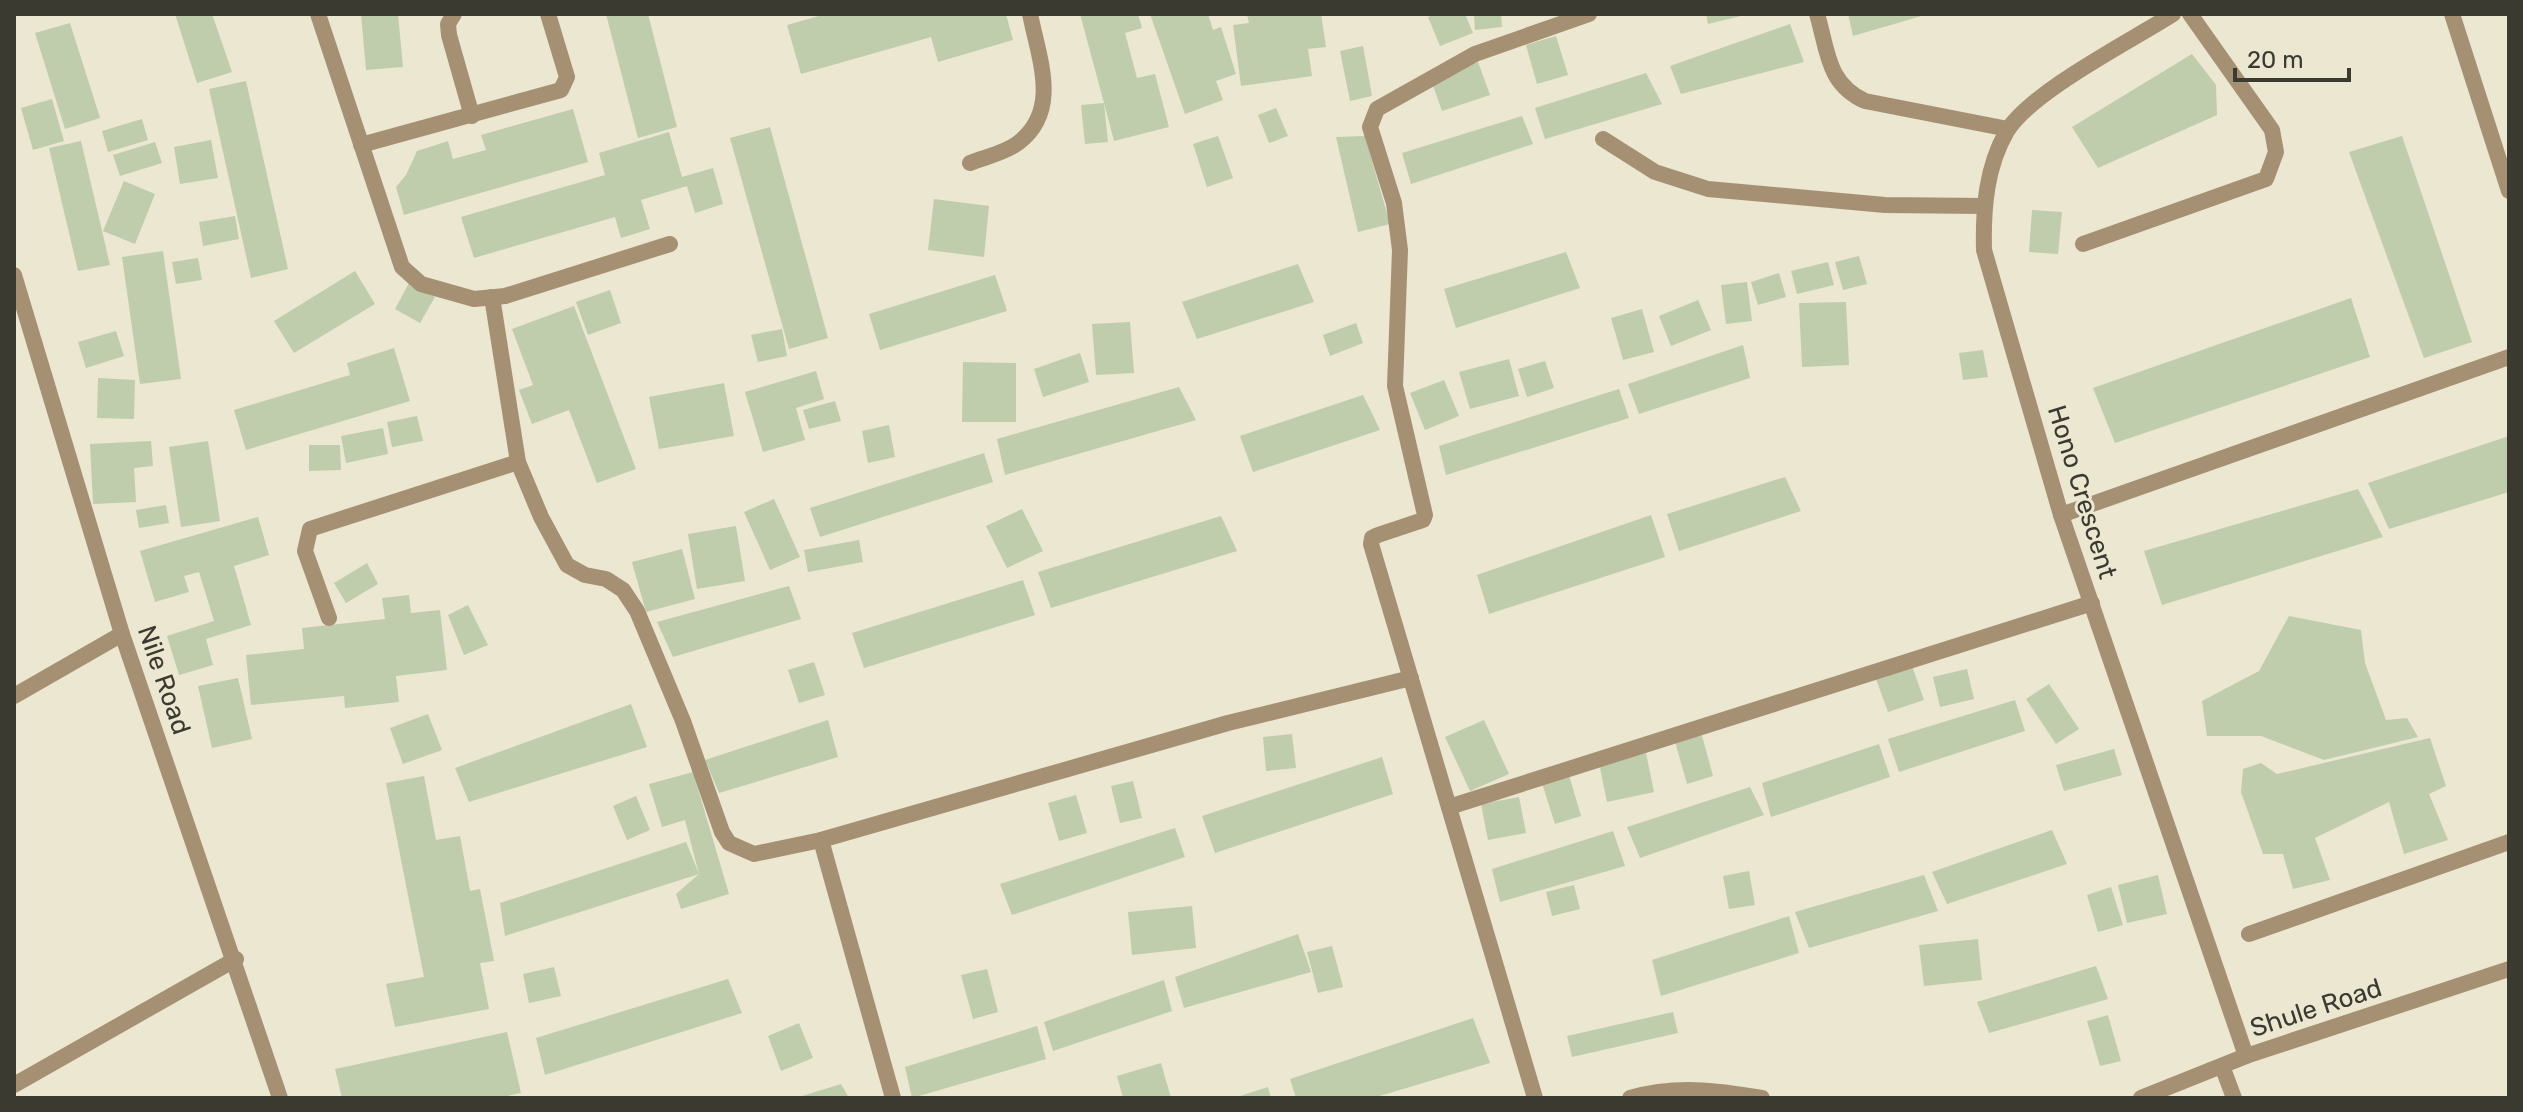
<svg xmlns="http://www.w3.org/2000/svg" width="2523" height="1112" viewBox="0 0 2523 1112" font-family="Rubik,sans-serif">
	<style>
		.building { fill: #bfcdad }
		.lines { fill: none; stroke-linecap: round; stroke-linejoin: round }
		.service { stroke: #a69074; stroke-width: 16 }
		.minor { stroke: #a69074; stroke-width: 16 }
		.tertiary { stroke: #a69074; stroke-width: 16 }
		.labels { text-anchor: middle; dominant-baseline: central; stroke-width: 6; stroke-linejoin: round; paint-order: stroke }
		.street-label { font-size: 26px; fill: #3b3a31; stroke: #ebe7d1 }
	</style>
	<rect width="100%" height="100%" fill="#ebe7d1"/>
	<g class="building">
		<polygon points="175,14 212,14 232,72 197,83"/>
		<polygon points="361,14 398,14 403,67 366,70"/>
		<polygon points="606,14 648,14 677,127 638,138"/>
		<polygon points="826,14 1006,14 1013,40 938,62 931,37 801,74 787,25"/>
		<polygon points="1080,14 1138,14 1142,28 1125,33 1137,78 1155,74 1169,127 1114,141 1104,103 1108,142 1085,144 1081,105 1104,103"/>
		<polygon points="1150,14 1208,14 1213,30 1221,27 1236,74 1216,81 1223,100 1185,114"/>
		<polygon points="1247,14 1321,14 1326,47 1308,49 1312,76 1241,86 1233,25 1249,23"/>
		<polygon points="1436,14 1465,14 1473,33 1440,46 1428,17"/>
		<polygon points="1474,14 1501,14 1502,27 1475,30"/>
		<polygon points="1706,14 1745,14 1745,15 1708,24"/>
		<polygon points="1848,14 1925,14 1925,15 1853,36"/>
		<polygon points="70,23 100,118 65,129 35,33"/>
		<polygon points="1790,24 1804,62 1681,94 1670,66"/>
		<polygon points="1556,36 1568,75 1537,84 1526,45"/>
		<polygon points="1363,46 1372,96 1350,101 1340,51"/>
		<polygon points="2192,54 2216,85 2217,115 2098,168 2072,127"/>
		<polygon points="1478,62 1490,95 1442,111 1431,80"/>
		<polygon points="1646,73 1662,104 1545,139 1535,108"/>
		<polygon points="246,81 288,269 251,278 209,89"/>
		<polygon points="52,99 64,141 33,150 21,108"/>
		<polygon points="1276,108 1288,136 1269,143 1258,115"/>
		<polygon points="573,109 588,162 404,215 396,187 406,175 417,151 448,141 453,159 486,150 481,135"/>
		<polygon points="1522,116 1533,144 1411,184 1402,153"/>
		<polygon points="142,119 148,140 108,152 102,131"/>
		<polygon points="770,127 828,338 789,349 730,138"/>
		<polygon points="669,132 682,177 713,168 723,204 695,213 687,186 641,200 650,229 621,238 615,217 474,258 461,217 605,175 599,153"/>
		<polygon points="1218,136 1233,178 1207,187 1193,144"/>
		<polygon points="1365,136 1390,224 1358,232 1336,137"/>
		<polygon points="2402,136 2472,342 2424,358 2349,152"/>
		<polygon points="211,140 218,178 180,184 174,147"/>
		<polygon points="81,141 110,265 78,271 49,148"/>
		<polygon points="155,142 162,163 120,176 113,155"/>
		<polygon points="124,181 155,194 135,244 103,231"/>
		<polygon points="934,199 989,206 984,257 928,250"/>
		<polygon points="2032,210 2062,212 2058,254 2029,252"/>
		<polygon points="235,216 239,239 203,246 199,222"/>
		<polygon points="163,251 181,379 140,384 122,257"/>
		<polygon points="1566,252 1580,288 1456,328 1444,289"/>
		<polygon points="1859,256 1867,284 1843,290 1835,262"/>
		<polygon points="198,258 202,280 176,284 172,262"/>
		<polygon points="1828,262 1834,285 1797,294 1791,271"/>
		<polygon points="1298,264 1314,302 1197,339 1182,302"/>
		<polygon points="355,271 375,304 294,353 274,321"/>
		<polygon points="1779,273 1786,297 1758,305 1751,282"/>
		<polygon points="995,275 1007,311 880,350 869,314"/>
		<polygon points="1747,282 1752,321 1726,324 1721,285"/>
		<polygon points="409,283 435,297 420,323 395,309"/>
		<polygon points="610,290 621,323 588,335 576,302"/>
		<polygon points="2351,298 2370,357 2115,443 2093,388"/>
		<polygon points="1698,300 1711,330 1671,346 1659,316"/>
		<polygon points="1846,302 1849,365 1802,367 1799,303"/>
		<polygon points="574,306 636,469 597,483 569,410 532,424 519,390 533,385 512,329"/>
		<polygon points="1642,309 1654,352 1623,360 1611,318"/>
		<polygon points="1130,322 1134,373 1096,375 1092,324"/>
		<polygon points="1356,323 1363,343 1330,356 1323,335"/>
		<polygon points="782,329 787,356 758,362 751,335"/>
		<polygon points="116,331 124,356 86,368 78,342"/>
		<polygon points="1743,345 1750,378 1639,414 1628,384"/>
		<polygon points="394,348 410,401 246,450 234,410 350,375 347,363"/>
		<polygon points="1983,350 1988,377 1963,380 1959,353"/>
		<polygon points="1080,353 1089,382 1043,397 1034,369"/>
		<polygon points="1509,359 1519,396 1470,409 1459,372"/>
		<polygon points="1545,361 1554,388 1527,397 1518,369"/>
		<polygon points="963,362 1016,363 1016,422 962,422"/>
		<polygon points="816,371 824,399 796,408 805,440 763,452 745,392"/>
		<polygon points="98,378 135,380 134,419 97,418"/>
		<polygon points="1444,380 1459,416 1425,430 1410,393"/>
		<polygon points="724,383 734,436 659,449 649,397"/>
		<polygon points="1179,387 1196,420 1005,475 997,439"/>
		<polygon points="1619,389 1629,418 1446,475 1439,446"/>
		<polygon points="1363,395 1380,430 1253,472 1240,436"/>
		<polygon points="835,401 841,421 809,429 803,410"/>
		<polygon points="417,416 423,441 392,447 387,422"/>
		<polygon points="889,425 895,457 868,463 862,431"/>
		<polygon points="383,428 388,454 346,463 341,436"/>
		<polygon points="2509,436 2509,492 2389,529 2368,483"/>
		<polygon points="151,441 153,466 134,468 136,502 93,504 90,444"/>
		<polygon points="208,441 220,521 181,527 169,447"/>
		<polygon points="309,445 340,445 341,470 309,471"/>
		<polygon points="984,453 993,482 820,537 810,508"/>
		<polygon points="1785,477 1801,511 1679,551 1667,514"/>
		<polygon points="2358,489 2383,537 2162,605 2144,551"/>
		<polygon points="774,499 800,557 770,570 744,512"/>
		<polygon points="166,505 169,523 139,528 136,510"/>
		<polygon points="1022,509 1043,551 1007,568 986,526"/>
		<polygon points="1651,515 1665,557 1489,614 1477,575"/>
		<polygon points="1221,516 1237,551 1051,608 1038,572"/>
		<polygon points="258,517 269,555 234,566 251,625 206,639 213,665 179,675 167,636 214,621 199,572 184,576 189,592 155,602 140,551"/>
		<polygon points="736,526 745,581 697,589 688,534"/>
		<polygon points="859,540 863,562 808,572 804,550"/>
		<polygon points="682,549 695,599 646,612 632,562"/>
		<polygon points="367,563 378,584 346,603 334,583"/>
		<polygon points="1023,580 1035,615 864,668 852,633"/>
		<polygon points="789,586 801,619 673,657 657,622"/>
		<polygon points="409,595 411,613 440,610 447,670 396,676 399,702 345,708 344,696 251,705 246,655 304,649 302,628 385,619 382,598"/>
		<polygon points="468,605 488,645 464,655 448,615"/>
		<polygon points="2289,616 2361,630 2365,663 2386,720 2407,718 2418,737 2324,760 2261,736 2207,736 2202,701 2259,671"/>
		<polygon points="814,662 825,695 799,703 788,670"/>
		<polygon points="1912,666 1924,700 1888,712 1876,679"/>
		<polygon points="1967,669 1974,699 1940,707 1933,677"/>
		<polygon points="238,678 252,739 212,748 198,686"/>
		<polygon points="2049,684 2079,729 2056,744 2026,699"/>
		<polygon points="2015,700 2025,731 1899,772 1888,739"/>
		<polygon points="631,704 647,747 469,802 455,768"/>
		<polygon points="428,714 442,750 403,764 390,728"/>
		<polygon points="828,720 838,757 719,793 705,760"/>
		<polygon points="1484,720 1509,774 1470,791 1445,737"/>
		<polygon points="1701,732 1713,776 1687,784 1674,738"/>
		<polygon points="1292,734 1296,768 1266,771 1263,737"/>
		<polygon points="2430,738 2446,786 2429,794 2448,840 2404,854 2389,802 2315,838 2330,880 2293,889 2283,854 2263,854 2241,792 2243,769 2261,763 2277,774"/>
		<polygon points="1879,744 1890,777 1771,817 1762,783"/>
		<polygon points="2114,749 2122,775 2064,791 2056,765"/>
		<polygon points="1646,753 1654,792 1607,802 1599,763"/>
		<polygon points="1382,757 1393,794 1215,853 1202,816"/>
		<polygon points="693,772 729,894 681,909 676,894 699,874 685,820 662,827 649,784"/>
		<polygon points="1569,775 1581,816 1555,824 1542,783"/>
		<polygon points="424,776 436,840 460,836 470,891 480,889 494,961 480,963 489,1009 395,1027 386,984 424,977 386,783"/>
		<polygon points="1133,781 1142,818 1120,823 1111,786"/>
		<polygon points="1750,787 1764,815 1640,858 1627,827"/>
		<polygon points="1076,795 1087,833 1059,841 1048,803"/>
		<polygon points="636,796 650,830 627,840 613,806"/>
		<polygon points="1519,797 1526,833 1488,840 1481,804"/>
		<polygon points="1175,828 1185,857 1012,915 1000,884"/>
		<polygon points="2052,830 2067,864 1947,904 1932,872"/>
		<polygon points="1613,831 1625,866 1500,902 1492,869"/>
		<polygon points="686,842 699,874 505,936 500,903"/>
		<polygon points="1749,871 1755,905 1729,909 1723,876"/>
		<polygon points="1924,875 1938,911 1809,948 1795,912"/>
		<polygon points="2158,875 2167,914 2127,923 2118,885"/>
		<polygon points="1574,885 1580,909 1552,916 1546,892"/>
		<polygon points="2111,887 2123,925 2098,932 2087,895"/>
		<polygon points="1192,906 1196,948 1132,955 1128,912"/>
		<polygon points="1789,916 1799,953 1661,996 1652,960"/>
		<polygon points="1298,934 1311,972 1184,1008 1175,977"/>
		<polygon points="1978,939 1982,980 1924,986 1919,945"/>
		<polygon points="1332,946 1343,987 1318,993 1307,952"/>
		<polygon points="2096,966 2108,999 1989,1033 1977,1002"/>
		<polygon points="554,967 561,996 529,1003 523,974"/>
		<polygon points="987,969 998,1012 973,1019 961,975"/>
		<polygon points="728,979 742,1013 545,1075 536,1038"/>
		<polygon points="1164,980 1172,1011 1053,1051 1044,1022"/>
		<polygon points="1673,1012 1678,1033 1572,1057 1567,1036"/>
		<polygon points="2108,1015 2121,1061 2100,1066 2087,1021"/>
		<polygon points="1473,1018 1490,1063 1373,1098 1296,1098 1290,1079"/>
		<polygon points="799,1023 813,1058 781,1071 768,1036"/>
		<polygon points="1037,1026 1046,1059 912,1098 905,1067"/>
		<polygon points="507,1032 521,1093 498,1098 342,1098 335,1069"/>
		<polygon points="1161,1063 1171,1098 1123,1098 1117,1076"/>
		<polygon points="841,1084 849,1098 799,1098 799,1097"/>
		<polygon points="1268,1087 1271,1098 1237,1098 1237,1097"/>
	</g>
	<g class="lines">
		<g class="service">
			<polyline points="454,14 448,24 449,35 472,116"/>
			<polyline points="1603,139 1655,172 1708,189 1885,205 1983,206"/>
			<polyline points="361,145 561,90 567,77 548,14"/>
			<polyline points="2083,244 2266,179 2276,152 2272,130 2190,14"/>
			<polyline points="329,618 305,551 310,529 518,462"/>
			<polyline points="14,696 122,634"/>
			<polyline points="2249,934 2509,842"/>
			<polyline points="2222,1066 2234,1098"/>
		</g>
		<g class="minor">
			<polyline points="318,14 402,267 421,284 474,299 505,296 670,244"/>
			<path d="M1817,14c11,37 10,70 48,87l143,28"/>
			<path d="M2173,14c-42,27 -141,77 -166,117 -21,36 -24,78 -23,119l77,265 185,541"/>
			<polyline points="2452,14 2509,191"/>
			<path d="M970,163c15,-6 35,-10 48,-20 43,-32 21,-84 12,-129"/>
			<polyline points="492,297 518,462 541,517 567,565 585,575 606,579 623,590 637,611 683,721 722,832 729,843 754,854 821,840 1228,723 1411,678"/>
			<polyline points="2061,515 2509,357"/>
			<polyline points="1449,807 2092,603"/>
			<polyline points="821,840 893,1098"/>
			<polyline points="14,1085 236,959"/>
			<polyline points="1535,1098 1371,544 1372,538 1378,535 1423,520 1425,515 1395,386 1400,250 1394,203 1370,127 1377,109 1475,54 1589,14"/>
			<path d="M1630,1098c45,-13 86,-8 132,0"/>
			<polyline points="2141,1098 2246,1056 2509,969"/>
		</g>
		<polyline class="tertiary" points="14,275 122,634 280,1098"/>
	</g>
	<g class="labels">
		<g class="street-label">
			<text transform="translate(2082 492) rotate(73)">Hono Crescent</text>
			<text transform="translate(164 680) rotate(71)">Nile Road</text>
			<text transform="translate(2316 1008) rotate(-18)">Shule Road</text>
		</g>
	</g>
	<rect width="2523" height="1112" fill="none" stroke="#3b3a31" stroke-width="32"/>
	<path d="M2235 68v12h114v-12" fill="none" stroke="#3b3a31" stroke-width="4"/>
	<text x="2247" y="68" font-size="24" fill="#3b3a31" stroke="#ebe7d1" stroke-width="6" paint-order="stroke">20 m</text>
</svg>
